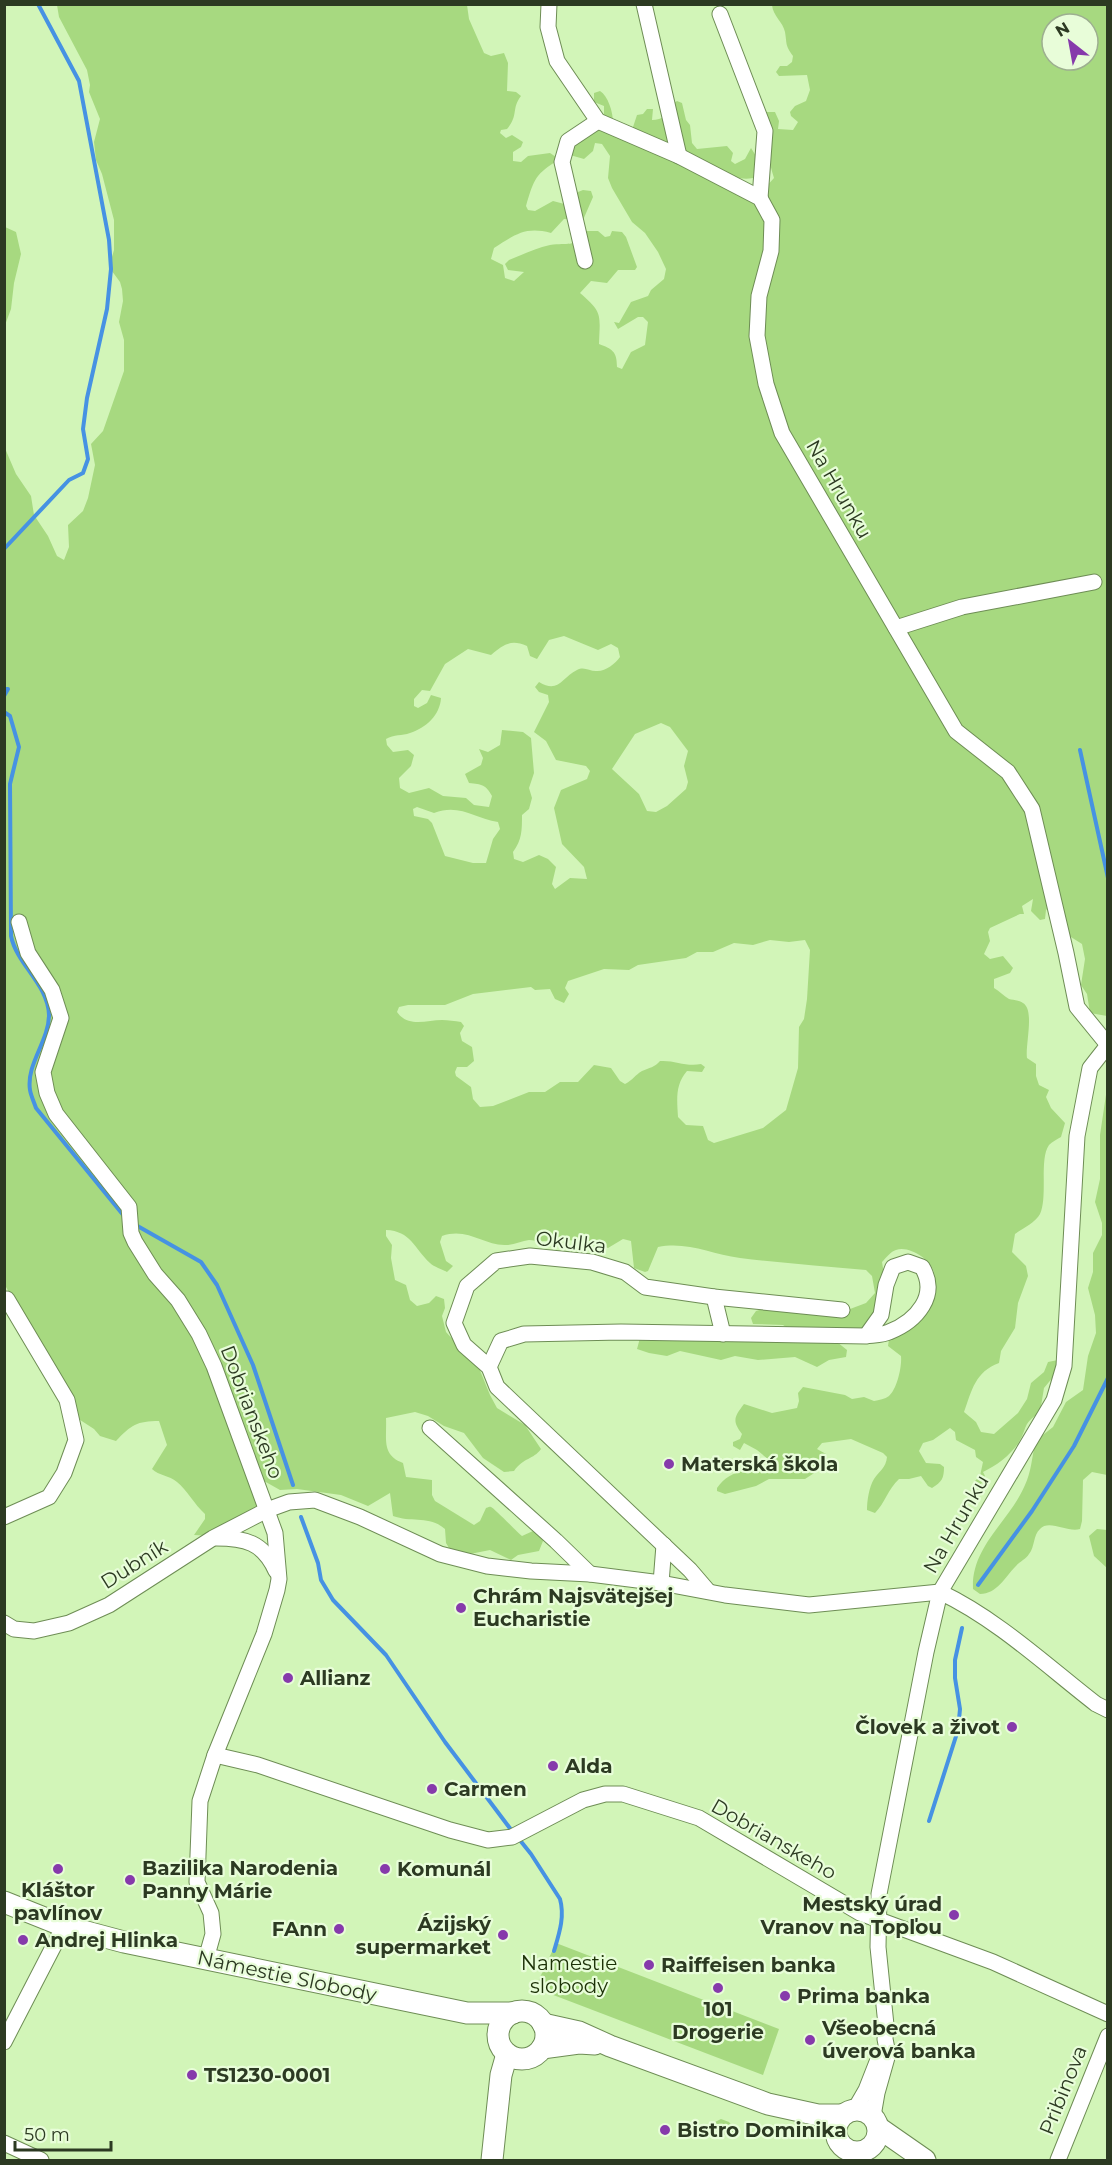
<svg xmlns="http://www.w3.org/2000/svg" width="1112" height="2165" viewBox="0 0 1112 2165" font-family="Montserrat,sans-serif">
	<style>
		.green { fill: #a7d980; fill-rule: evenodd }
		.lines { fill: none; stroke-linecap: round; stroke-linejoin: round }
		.stream { stroke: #4692e3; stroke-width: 4 }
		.street-casing { stroke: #6e8d55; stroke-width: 17 }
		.secondary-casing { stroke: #6e8d55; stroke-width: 23 }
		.street { stroke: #fff; stroke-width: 15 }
		.secondary { stroke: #fff; stroke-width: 21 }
		.poi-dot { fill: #863aab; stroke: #e8fdd9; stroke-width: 2 }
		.labels { text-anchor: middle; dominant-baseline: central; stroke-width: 4.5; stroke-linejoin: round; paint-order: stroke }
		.street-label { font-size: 20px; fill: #2c3a22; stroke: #e8fdd9 }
		.poi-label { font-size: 20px; font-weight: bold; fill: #2c3a22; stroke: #e8fdd9; text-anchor: start }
		.park-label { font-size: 20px; fill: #1c3107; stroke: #e8fdd9 }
	</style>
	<rect width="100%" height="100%" fill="#d2f5b8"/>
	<g class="green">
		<path d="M57,5h410l2,14 15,34 7,3 13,-3 4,10 -1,28 9,1 5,4c-10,13 -2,19 -14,33l-6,1 -1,3 6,5 6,-3 11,7 -2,5 -8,5v9l8,1 7,-6 22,-3 6,4 -1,5c-21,13 -22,21 -29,44l2,4 7,1 18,-10 19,5 6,-14 5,-2 8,1 2,6 -10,23 -19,-1 -13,14c-26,-7 -36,2 -57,15l-3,11 12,6 2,13 9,3 10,-9 -16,-2 -3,-6 4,-4c13,-5 27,-12 41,-15 19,-3 22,4 37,-14h11l7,6 5,-1 2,-5 10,1 4,5 11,30 -2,3h-17l-11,13 -16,-2 -11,12c23,20 20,21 19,51 13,5 18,7 18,23l5,2 9,-17 14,-7 3,-23 -5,-5h-5l-20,12 -4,-7 5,1 12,-21 17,-6 3,-6 13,-11 2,-10 -8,-17 -13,-19 -13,-11 -20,-34 -4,-10 2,-22 -8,-12 -7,-1 -2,8 -9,8 -21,-6 41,-37v-10l-10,-4v-9l6,-2c8,5 13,21 13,31l19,8 5,-15 6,-1 4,-5h6l-1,11c10,0 18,-5 20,-16l5,-3 5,2 4,17 4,5 2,18 5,6 30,-3 6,7 -2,8 4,3 10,-5 6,-11 5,8 -3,22c-16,3 -20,-5 -36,-3l42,33 6,-20 9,-10c-7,-22 -9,-43 -7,-66h8l4,9 -1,8 15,1 5,-8 -7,-6 -1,-4 5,-6 11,-5 4,-11 -3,-15 -28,1 -3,-4 4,-6h7l5,-4 1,-6c-8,-11 -6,-12 -8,-24 -2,-10 -12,-16 -13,-27h335v1011l-17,-3 -3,-19 -6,-9 4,-26 -3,-15 -19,-12 -12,-27 -5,5 -1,9 -5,1 -9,-9 2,-12 -11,7 2,8h-4l-30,14 -2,4 2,9 -6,13 6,5 13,-3 10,12 -3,5 -16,6v9c5,3 10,8 15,11 4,1 10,1 14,4 12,7 2,42 4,55l9,6v12l3,9 10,5 -3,7 5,11 14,15 -4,14c-4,2 -9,5 -12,8 -10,14 -1,52 -9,69 -4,8 -18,15 -25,20l-3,18 14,14 2,10 -10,27 -3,25 -14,23 -2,12c-24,9 -27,27 -35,49l12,10 5,10 13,2 24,-21 9,-14 4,-16 13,-11 4,-10 10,-2v11l-14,17 -4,24c-19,14 -11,13 -21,30 -8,13 -23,24 -36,30l2,4 -5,10 -5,2 -2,-5 7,-7 3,-14 -7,-5 -1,-7 -19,-10 -1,-8 -5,-4 -17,12 -10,3 -4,8 7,12 14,1 4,3c0,11 -2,15 -12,21l-4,-2 -7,-10 -12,3h-10c-11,10 -14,24 -24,34l-8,-3c0,-9 2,-23 7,-31 5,-8 12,-11 13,-22l-4,-4 -32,-14 -29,4 -5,6 9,5 1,7 -5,7 -17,11h-36l-13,7 -31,8 -8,-3v-3c7,-10 16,-16 29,-17 9,-1 15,3 24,-2l-1,-9 -12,-10 -13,-7 -4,7 -7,-4v-4l7,-3 2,-5c-10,-13 -8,-17 2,-30l28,9 25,-5 2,-7 -1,-8 5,-6 42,8 7,4 12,-2 10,4c5,-1 11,-2 15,-5 8,-7 13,-29 12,-40l-13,-10 1,-7 46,-52c-1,-5 0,-10 -1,-15 -3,-12 -25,-27 -38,-22 -5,1 -10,8 -14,12l3,18 -4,39 -44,23 10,8 -1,7 -17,3 -12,7 -22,-10 -37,3 -23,-4 -14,4 -41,-9 -13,5 -18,-3 -12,-4 3,-11c17,-3 34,6 51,1l102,-7 -10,-7 -30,-1 -2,-6 5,-7 13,-4 79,5 2,-3 16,-6 9,-10 -3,-17 -6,-6c-42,-4 -84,-7 -126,-12 -29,-4 -53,-17 -82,-11l-10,24 -3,1 -11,-4 -3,-27 -8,-2 -15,9c-20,-9 -42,-8 -65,-7 -4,1 -9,-1 -14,-1 -7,1 -15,5 -23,5 -22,1 -38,-18 -64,-9l-2,6 6,19 7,5 -6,6c-5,-3 -13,-5 -17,-9 -16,-15 -19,-32 -44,-33v6l6,9 -1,13 4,22 11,5 4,15 7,6 12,-3 7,-7 8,3 1,9 -3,8 4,16 33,36 11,27 7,13 28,17 16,24c-8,11 -17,8 -27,22l-10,1 -21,-14 -19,-25 -20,-7 -16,-10 -13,-4 -29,6c1,21 -5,37 17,45l3,14 26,3v15l3,6 39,24 6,-4 6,-13c1,0 3,-2 5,-1 2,0 26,25 31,29l11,-5 9,1 1,9 -4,10 -21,4 -7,5 -21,-10 -20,4 -21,-6 -3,-5 -1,-14c-16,-14 -33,-6 -52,-13l-3,-23 -22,13 -27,-11 -44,-6 -17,1 -16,-9 -7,25 -13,15 -31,15 -19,-1 11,-16v-5c-11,-10 -18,-24 -28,-32 -8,-7 -18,-6 -25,-13l15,-24 -8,-24c-22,0 -28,4 -43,20l-16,-5 -6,-7 -20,-13 -69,-131 -1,-839 12,28 15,22 3,19 14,21 9,20 7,4 5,-13 -1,-22 15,-14 5,-13 7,-33 -4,-21 12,-13 21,-60v-31l-5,-18 4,-21 -1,-12 -2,-7 -11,-15 5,-17v-30l-12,-46 -6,-14 -2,-18 6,-23 -11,-27 1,-7 -3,-15 -28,-53zM1052,24h36v36h-36zM564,636l34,14 13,-6 7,4 2,9c-5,7 -15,15 -24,14 -7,0 -12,-5 -19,-1 -15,7 -18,24 -38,12l-4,5 4,5 9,3 1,7 -15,30 12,9 10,19 30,6 4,5 -3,8 -26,11 -7,18 8,36 22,23 3,12 -17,-1 -15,11 -3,-5 4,-17 -8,-8 -9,-4 -16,7 -9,-3 -1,-7c9,-12 9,-22 9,-37l7,-6 3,-11 -3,-10 5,-15 -3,-35 -8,-6 -21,-2 -2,15 -12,7 -9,-3 4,9 -2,7 -16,9 4,9c13,1 17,2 23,13l-3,11 -15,-2 -8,-7 -23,-2 -14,-8 -20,5 -9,-5 -1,-10 12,-12 3,-11 -6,-5 -15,2 -6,-7 -1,-6c8,-5 16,-3 24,-6 16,-5 30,-18 31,-35l-10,-3 -4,8 -9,5 -4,-2v-7l8,-9 8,1 15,-27 23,-15 23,6c13,-11 20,-16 36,-9l3,10 7,3 12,-19zM661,723l9,4 18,24 -4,15 4,16 -2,7 -19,17 -11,6 -9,-1 -8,-17 -27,-25 23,-35zM417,807l17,6c26,-10 41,6 64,9l2,7 -7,10 -7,24h-13l-28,-7 -13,-33 -4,-4 -14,-3 -1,-7zM770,940l19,2 16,-2 5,10 -3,49 -3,20 -5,8 -1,41 -12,42 -23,18 -49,15 -6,-3 -5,-14 -17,-1 -8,-8c-1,-18 -3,-32 9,-46l15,1 3,-5 -4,-3c-15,3 -26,-4 -41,-3 -5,6 -11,7 -18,10 -7,4 -9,9 -17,13l-5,-3 -9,-13 -17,-3 -16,17h-18l-15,10h-16l-36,14 -13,1 -7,-8 -2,-12 -15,-11 -1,-4 2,-5h10l7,-6 -2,-14 -10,-6 -2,-8 4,-7 -3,-4c-6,-1 -13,-2 -19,-2 -15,0 -34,8 -45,-8l2,-5 9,-2h37l28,-11 58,-7 4,3 15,-1 5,10 9,4 5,-9 -4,-6 3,-7 36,-12 25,1 9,-5 48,-7 11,-6h16l21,-9 19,2z"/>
		<polygon points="5,227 16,232 21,254 14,283 11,309 5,325"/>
		<path d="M1107,1088v387l-15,-3 -9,8 -1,41 -2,8c-12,4 -31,-10 -40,0 -7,6 -5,18 -11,25 -3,5 -10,8 -14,13 -10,10 -18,27 -35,27l-7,-5c-2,-43 37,-68 52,-104 6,-12 7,-28 10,-41l4,-6 14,-11 13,-25 17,-12 5,-34 8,-23 -1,-18 -7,-27 5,-16v-19l9,-18v-12l-7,-21 5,-23v-44z"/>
		<polygon points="1107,1528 1107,1568 1094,1556 1089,1536 1097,1529 1107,1530"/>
		<polygon points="556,1943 779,2029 763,2075 535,1988"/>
		<path d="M721,2119l8,3 8,10v4c-10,3 -20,-4 -22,-14z"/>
	</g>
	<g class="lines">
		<g class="stream">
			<polyline points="4,549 69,480 83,473 88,459 83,429 87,398 107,309 111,269 109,240 79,81 38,4"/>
			<polyline points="4,689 8,689 4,696"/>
			<path d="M4,712l6,4 9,31 -9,37 1,152c6,29 37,48 38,79 0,26 -23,49 -19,75 1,6 4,12 6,18l88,108"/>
			<polyline points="1080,750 1108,878"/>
			<polyline points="134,1224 201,1262 217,1285 253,1365 293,1485"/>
			<polyline points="301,1517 318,1563 321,1580 333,1600 386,1655 445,1742 512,1831"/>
			<polyline points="978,1585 1032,1511 1074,1446 1108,1378"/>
			<polyline points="929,1821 958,1730 960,1709 955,1678 955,1660 962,1628"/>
			<path d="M519,1839l12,15 29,45c5,18 -1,35 -6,52"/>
		</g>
		<defs>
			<g id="street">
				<polyline points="549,4 548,27 557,61 598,121 679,156 760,198 772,220 771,251 759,296 757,336 766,384 782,433 956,731 1008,772 1032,809 1066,953 1077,1007 1108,1045"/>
				<polyline points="644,4 679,156"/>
				<polyline points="720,14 765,131 760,198"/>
				<polyline points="585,261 562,162 568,141 598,121"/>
				<polyline points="896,628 962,607 1094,582"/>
				<polyline points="19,922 28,953 52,990 61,1018 43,1072 47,1093 56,1114 129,1207 131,1233 135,1242 155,1274 178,1300 199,1334 214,1366 275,1533 279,1579 277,1590 264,1634 215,1755 200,1801 197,1882 211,1913 213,1934 206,1959"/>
				<polyline points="714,1297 723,1334"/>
				<path d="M489,1367l12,-26 23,-7 97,-2 245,4c7,-1 17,-1 23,-4 28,-11 50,-37 33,-65l-14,-5 -15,5 -7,18 -5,30 -15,21"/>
				<polyline points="430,1428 556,1541 590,1574"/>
				<polyline points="4,1517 49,1497 64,1473 76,1440 67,1400 7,1299"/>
				<path d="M216,1538c29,0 47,4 60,33"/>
				<polyline points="661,1583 664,1545"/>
				<polyline points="708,1591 690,1570 497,1387 489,1367 464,1345 454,1323 467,1286 496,1261 530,1256 592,1262 625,1272 645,1287 714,1297 842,1310"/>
				<path d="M940,1592c57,27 107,74 156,112l12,6"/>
				<polyline points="4,1623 14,1629 34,1631 69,1623 109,1605 213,1538 267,1510 289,1502 315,1500 360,1517 440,1554 487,1566 531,1571 590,1574 661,1583 725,1595 809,1605 940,1592"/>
				<polyline points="215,1755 258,1765 450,1830 488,1840 512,1837 583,1800 605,1794 623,1794 699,1818 860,1913 993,1962 1108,2014"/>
				<polyline points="4,2042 64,1926"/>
				<polyline points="855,2109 866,2090 877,2062"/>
				<polyline points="873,2116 877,2093 888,2054 885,2039 886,2025 878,1947 879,1894 926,1652 940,1592 1054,1400 1064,1366 1077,1136 1090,1068 1108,1045"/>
				<polyline points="4,2143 41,2160"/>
				<polyline points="1058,2160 1108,2036"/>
			</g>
			<g id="secondary">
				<polyline points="4,1902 64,1926 124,1942 467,2013 513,2013"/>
				<circle cx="522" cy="2035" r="24"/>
				<polyline points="543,2024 579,2032 610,2046 768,2104 818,2115 843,2115"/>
				<polyline points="542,2048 579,2043 595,2044"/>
				<circle cx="857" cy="2131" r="21"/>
				<polyline points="879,2128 925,2160"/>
				<polyline points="492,2160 501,2075 507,2054"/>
			</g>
		</defs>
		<use href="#street" class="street-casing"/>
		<use href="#secondary" class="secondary-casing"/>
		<use href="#street" class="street"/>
		<use href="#secondary" class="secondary"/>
	</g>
	<g class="poi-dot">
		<circle cx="669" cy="1464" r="6"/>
		<circle cx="461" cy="1608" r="6"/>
		<circle cx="288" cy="1678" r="6"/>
		<circle cx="1012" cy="1727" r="6"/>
		<circle cx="553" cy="1766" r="6"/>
		<circle cx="432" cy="1789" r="6"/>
		<circle cx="58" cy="1869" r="6"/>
		<circle cx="385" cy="1869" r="6"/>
		<circle cx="130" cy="1880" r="6"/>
		<circle cx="954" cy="1915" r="6"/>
		<circle cx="339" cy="1929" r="6"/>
		<circle cx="503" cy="1935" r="6"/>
		<circle cx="23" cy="1940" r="6"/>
		<circle cx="649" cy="1965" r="6"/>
		<circle cx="718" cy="1988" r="6"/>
		<circle cx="785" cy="1996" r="6"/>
		<circle cx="810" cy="2040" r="6"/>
		<circle cx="192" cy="2075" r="6"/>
		<circle cx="665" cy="2130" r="6"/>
	</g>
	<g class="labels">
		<g class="street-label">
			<text transform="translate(839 489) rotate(60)">Na Hrunku</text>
			<text transform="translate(571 1242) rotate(7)">Okulka</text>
			<text transform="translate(252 1412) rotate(69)">Dobrianskeho</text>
			<text transform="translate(956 1524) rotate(-60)">Na Hrunku</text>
			<text transform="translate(134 1564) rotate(-32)">Dubník</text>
			<text transform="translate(774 1839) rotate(30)">Dobrianskeho</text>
			<text transform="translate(287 1976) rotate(12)">Námestie Slobody</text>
			<text transform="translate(1063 2090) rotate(-68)">Pribinova</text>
		</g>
		<g class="poi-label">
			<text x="681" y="1464">Materská škola</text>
			<text x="473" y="1596">Chrám Najsvätejšej<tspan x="473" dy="23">Eucharistie</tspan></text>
			<text x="300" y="1678">Allianz</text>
			<text x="1000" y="1727" text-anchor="end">Človek a život</text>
			<text x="565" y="1766">Alda</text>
			<text x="444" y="1789">Carmen</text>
			<text x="142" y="1868">Bazilika Narodenia<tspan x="142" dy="23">Panny Márie</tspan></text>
			<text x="397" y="1869">Komunál</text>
			<text x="58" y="1890" text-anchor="middle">Kláštor<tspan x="58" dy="23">pavlínov</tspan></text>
			<text x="942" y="1904" text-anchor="end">Mestský úrad<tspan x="942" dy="23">Vranov na Topľou</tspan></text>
			<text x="491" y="1924" text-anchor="end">Ázijský<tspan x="491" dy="23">supermarket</tspan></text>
			<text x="327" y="1929" text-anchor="end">FAnn</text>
			<text x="35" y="1940">Andrej Hlinka</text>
			<text x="661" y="1965">Raiffeisen banka</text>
			<text x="797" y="1996">Prima banka</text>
			<text x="718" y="2009" text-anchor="middle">101<tspan x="718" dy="23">Drogerie</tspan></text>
			<text x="822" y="2028">Všeobecná<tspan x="822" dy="23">úverová banka</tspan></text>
			<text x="204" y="2075">TS1230-0001</text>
			<text x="677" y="2130">Bistro Dominika</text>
		</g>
		<g class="park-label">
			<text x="569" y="1963">Namestie<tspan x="569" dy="23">slobody</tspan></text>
		</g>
	</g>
	<rect width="1112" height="2165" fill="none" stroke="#2c3a22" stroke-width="12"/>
	<g transform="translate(1070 42) rotate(329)"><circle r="28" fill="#e8fdd9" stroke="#9daf90" stroke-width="1.5"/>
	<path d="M0-4.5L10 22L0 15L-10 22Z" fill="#863aab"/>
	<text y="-9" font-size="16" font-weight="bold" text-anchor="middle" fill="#2c3a22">N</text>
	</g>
	<path d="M15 2141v9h96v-9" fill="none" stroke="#2c3a22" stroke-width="3"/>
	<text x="24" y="2141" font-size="18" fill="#2c3a22" stroke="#e8fdd9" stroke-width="4.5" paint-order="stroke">50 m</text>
</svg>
